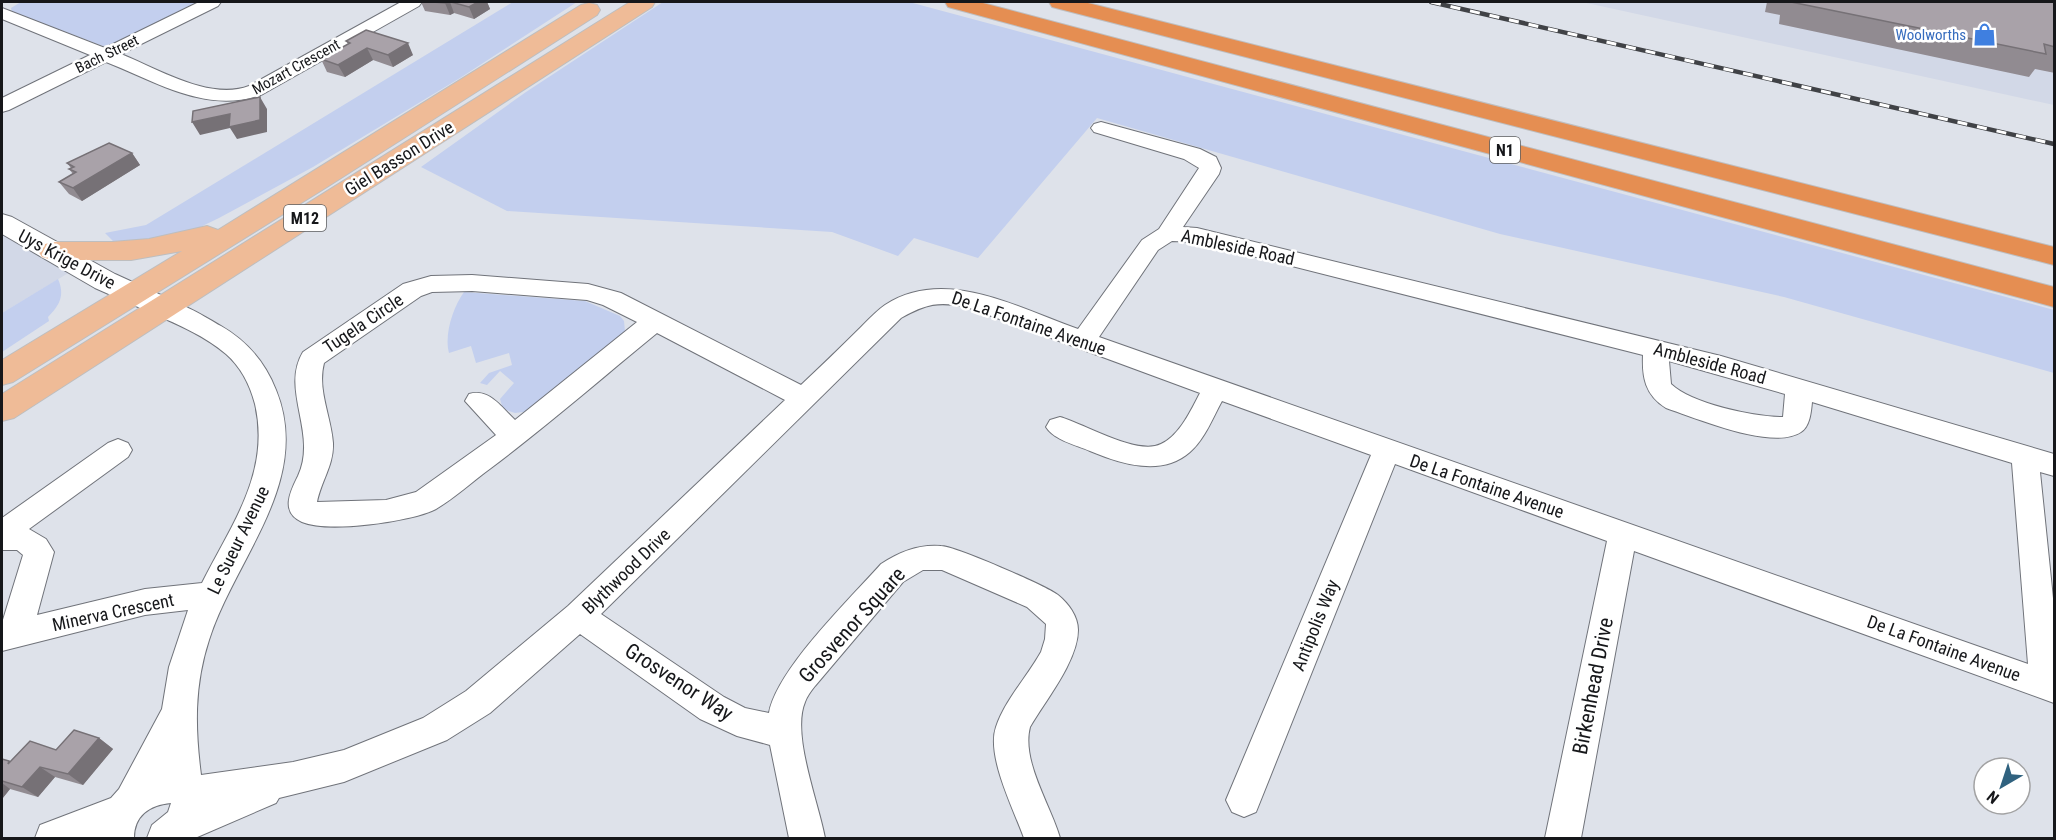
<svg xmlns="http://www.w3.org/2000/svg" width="2056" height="840" viewBox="0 0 2056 840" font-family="'Roboto Condensed',sans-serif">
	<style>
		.built { fill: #d2d8e7 }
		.green { fill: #c3cfee }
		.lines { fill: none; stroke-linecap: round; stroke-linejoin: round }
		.minor-casing { stroke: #70737a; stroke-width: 2 }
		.tertiary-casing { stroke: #70737a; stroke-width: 2 }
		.primary-casing { stroke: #bebebf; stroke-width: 2 }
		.motorway-casing { stroke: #bebebf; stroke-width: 2 }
		.minor { fill: #fff; fill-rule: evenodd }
		.tertiary { fill: #fff; fill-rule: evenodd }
		.primary { fill: #efbb97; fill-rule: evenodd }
		.motorway { fill: #e58e52; fill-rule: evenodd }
		.rail-casing { stroke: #404246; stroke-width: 4.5 }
		.rail { stroke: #fff; stroke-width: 3; stroke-dasharray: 10; stroke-linecap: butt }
		.wall { fill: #918b91 }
		.shaded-wall { fill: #767176 }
		.building { fill: #a9a2a9; stroke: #767176; stroke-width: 1.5 }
		.labels { text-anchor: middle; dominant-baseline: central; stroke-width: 5; stroke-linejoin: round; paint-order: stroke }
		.far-shop-label { font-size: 15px; fill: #366cbe; stroke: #fff; text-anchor: end }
		.far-street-label { font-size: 15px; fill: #16171a; stroke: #fff }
		.shield { fill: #fff; stroke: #5c5d5f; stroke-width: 1.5 }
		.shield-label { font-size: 16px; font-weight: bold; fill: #16171a }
		.street-label { font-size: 18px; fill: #16171a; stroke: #fff }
		.near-street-label { font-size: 21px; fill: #16171a; stroke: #fff }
	</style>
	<rect width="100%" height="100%" fill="#dee2ea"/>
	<g class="built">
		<polygon points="1582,2 2054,2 2054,105 1747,38"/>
		<polygon points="2,221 80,266 2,313"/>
	</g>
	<g class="green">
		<polygon points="21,2 204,2 122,42 103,46 12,12 11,8"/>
		<polygon points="513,2 577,2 460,78 313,167 219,218 192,231 162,241 115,243 105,233 146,225"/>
		<polygon points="663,2 909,2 2054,310 2054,373 1784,297 1500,234 1097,118 978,258 914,238 898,256 832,232 507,211 421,167 526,92"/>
		<path d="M58,279c7,16 2,26 -10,38l1,4 -47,31v-39z"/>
		<path d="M464,292l121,9 35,15 4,5 1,11 -94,79 -16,2 -12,-4 -3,-10 14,-16 -14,-12 -13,14 -7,-2 9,-10 23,-8 -3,-12 -33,10 -5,-17 -22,7c-5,-18 4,-46 15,-61z"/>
	</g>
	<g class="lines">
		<defs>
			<g id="minor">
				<path d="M199,2h22l-3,4 -97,48c37,15 89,47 128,32l152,-84h21l-3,4 -156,88c-55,21 -106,-12 -157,-32l-97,48 -7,2v-14l88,-43 -88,-36v-11l103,40z"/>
				<path d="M1101,122l99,27 16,8 5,11 -2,6 -36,53 14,1 524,128 333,98v22l-14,-4 14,136v95l-420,-152 -53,287h-36l62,-297 -212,-77 -139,348 -12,5 -12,-5 -6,-12 145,-345 -149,-54c-9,16 -17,38 -32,51 -28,25 -69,12 -100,-1 -14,-6 -36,-11 -44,-24l4,-7 10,-3c25,7 77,39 101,27 19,-9 30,-34 39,-51l-233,-86c-29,-6 -41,-3 -66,11l-300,296 123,83 21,11 24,5c8,-44 81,-114 112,-149 18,-12 38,-20 60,-18 14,0 105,40 117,49 10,8 20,21 20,35 0,31 -33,71 -48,97 -9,34 21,79 30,111h-36c-10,-28 -38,-82 -28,-111 9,-27 31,-50 45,-75l4,-13 1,-15 -19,-17 -85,-37h-19l-20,12 -88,104c-4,5 -8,10 -10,16 -14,32 14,102 20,136h-36l-19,-93 -33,-9 -37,-17 -120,-85 -90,79 -43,27 -103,42 -65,16 -3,5 -81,35h-48l5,-13 16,-13 3,-9c-22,2 -37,13 -37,35h-99l5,-13 71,-27 8,-9 43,-80 7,-42 19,-57 -43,5 -143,36v-28l21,-68 -6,-5h-15v-32l106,-75 10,-4 10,4 4,7 -4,7 -99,72 17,10 8,13 -17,63 108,-26 57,-6c29,-58 69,-110 53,-179 -5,-19 -14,-37 -29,-50 -21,-18 -47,-29 -72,-40l-3,-6 3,-6c21,-6 49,14 67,24 26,15 44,36 55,64 37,91 -41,168 -67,250 -15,46 -14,88 -8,135l92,-13 51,-12 79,-32 43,-27 102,-85 217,-206 -128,-67c-55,45 -109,92 -166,135 -18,13 -36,30 -55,41 -25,13 -108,24 -134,13 -22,-10 -12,-30 -4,-46 20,-43 -18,-86 5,-124l100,-68 28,-8 41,-1 116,9 33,9 180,92c19,-18 38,-36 57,-55 8,-8 17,-18 27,-25 60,-39 133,3 193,24l64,-89 17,-11 40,-61 -15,-9 -90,-27 -3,-4 3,-4zM1172,241l25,1 446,113c-1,22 2,40 23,53 30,10 107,43 135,24 9,-6 10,-20 11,-30l200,61 16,201 -929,-327 59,-87zM472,291l115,9 16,5 34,17 -122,98c-14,-13 -26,-32 -46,-26l-4,7 31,34 -80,57 -30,8 -69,2c4,-21 17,-37 16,-59 -2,-27 -16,-53 -9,-80l97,-67 11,-4zM1669,361l116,33 -2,23c-28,0 -91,-13 -112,-33z"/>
			</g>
			<polygon id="tertiary" points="2,214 12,217 115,274 174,301 178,308 174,315 163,318 95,288 2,234"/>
			<g id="primary">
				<polygon points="630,2 655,2 652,7 14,418 2,421 2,394"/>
				<polygon points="589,3 597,5 600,10 597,15 327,187 13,382 2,385 2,360 182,251 131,260 52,260 42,257 38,251 42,245 52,242 112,242 149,239 207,226 218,230 581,5"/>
			</g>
			<g id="motorway">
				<polygon points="945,2 979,2 2054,287 2054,307 948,7"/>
				<polygon points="1049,2 1084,2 2054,247 2054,265 1052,7"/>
			</g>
		</defs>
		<use href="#minor" class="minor-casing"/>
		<use href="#tertiary" class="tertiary-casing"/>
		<use href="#primary" class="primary-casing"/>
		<use href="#motorway" class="motorway-casing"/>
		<use href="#minor" class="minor"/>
		<use href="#tertiary" class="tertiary"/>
		<use href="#primary" class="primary"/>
		<use href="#motorway" class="motorway"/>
		<defs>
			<polyline id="rail" points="1431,2 2054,144"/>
		</defs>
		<use href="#rail" class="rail-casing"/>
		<use href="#rail" class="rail"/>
	</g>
	<g class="wall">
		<polygon points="421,2 487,2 490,9 474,19 454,13 450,15 425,11"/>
		<polygon points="1767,2 2055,2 2055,73 2035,69 2029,77 1779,24 1780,15 1765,12"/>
		<polygon points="346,41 413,55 393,67 373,60 345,77 327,72 321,59 348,44"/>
		<polygon points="132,153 140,165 82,201 69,194 59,182 73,174 69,169 71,168 67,163"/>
		<polygon points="99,738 113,749 83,785 55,777 38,797 10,789 2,799 2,759 10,762"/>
	</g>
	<g class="shaded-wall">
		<polygon points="449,2 450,2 454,13 450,15 445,3"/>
		<polygon points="478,2 487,2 490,9 474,19 469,7"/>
		<polygon points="408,43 413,55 393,67 388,55"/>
		<polygon points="367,48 373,60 345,77 338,65"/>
		<polygon points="260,97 267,109 267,132 237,139 230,128 200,135 192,122 230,114"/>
		<polygon points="132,153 140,165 82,201 73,188"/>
		<polygon points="99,738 113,749 83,785 68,774"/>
		<polygon points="40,767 55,777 38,797 22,787"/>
		<polygon points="2,783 10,789 2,799"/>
	</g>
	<g class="building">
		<polygon points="433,2 449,2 445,3"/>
		<polygon points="451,2 478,2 469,7"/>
		<polygon points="1791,2 2055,2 2055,47 2044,44 2046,54"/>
		<polygon points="366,30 408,43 388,55 367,48 338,65 321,59 350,43 346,41"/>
		<polygon points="260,97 260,120 229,127 230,114 192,122 193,111"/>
		<polygon points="109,143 132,153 73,188 59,182 76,172 69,169 74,167 67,163"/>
		<polygon points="74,730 99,738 68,774 40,767 22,787 2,781 2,759 9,761 8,764 30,741 56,750"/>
	</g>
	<defs>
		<symbol id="shop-bare" viewBox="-9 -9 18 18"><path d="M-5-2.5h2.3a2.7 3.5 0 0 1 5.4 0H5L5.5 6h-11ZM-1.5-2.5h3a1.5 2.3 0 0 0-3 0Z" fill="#3f7fe0" stroke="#fff" stroke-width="2.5" paint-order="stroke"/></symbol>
	</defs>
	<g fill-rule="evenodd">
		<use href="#shop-bare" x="1968" y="18" width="33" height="33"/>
	</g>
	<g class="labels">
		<g class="far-shop-label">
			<text x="1966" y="35">Woolworths</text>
		</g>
		<g class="far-street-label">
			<text transform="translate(107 54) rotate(-26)">Bach Street</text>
			<text transform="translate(296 67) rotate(-29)">Mozart Crescent</text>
		</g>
		<g class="shield">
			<rect x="1490" y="137" width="30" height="26" rx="4.5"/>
			<rect x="284" y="205" width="42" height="26" rx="4.5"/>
		</g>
		<g class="shield-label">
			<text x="1505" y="150">N1</text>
			<text x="305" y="218">M12</text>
		</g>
		<g class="street-label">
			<text transform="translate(399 158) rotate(-32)">Giel Basson Drive</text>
			<text transform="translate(1238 247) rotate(12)">Ambleside Road</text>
			<text transform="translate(67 259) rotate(28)">Uys Krige Drive</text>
			<text transform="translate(363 323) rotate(-34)">Tugela Circle</text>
			<text transform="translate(1029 323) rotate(19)">De La Fontaine Avenue</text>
			<text transform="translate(1710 363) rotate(15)">Ambleside Road</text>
			<text transform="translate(1487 486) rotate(19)">De La Fontaine Avenue</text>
			<text transform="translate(238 540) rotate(-64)">Le Sueur Avenue</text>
			<text transform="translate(626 571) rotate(-44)">Blythwood Drive</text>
			<text transform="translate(113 612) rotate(-12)">Minerva Crescent</text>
			<text transform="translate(1315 625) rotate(-68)">Antipolis Way</text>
			<text transform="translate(1944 648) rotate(20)">De La Fontaine Avenue</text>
		</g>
		<g class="near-street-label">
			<text transform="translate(852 625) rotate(-48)">Grosvenor Square</text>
			<text transform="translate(679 682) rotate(33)">Grosvenor Way</text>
			<text transform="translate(1593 686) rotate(-79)">Birkenhead Drive</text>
		</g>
	</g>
	<rect width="2056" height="840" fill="none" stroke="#16171a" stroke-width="6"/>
	<g transform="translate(2002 786) rotate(219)"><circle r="28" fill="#ffffff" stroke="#a2a2a3" stroke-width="1.5"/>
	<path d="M0-4.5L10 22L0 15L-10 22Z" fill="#30627f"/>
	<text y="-9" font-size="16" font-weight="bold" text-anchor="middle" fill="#16171a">N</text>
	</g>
</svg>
